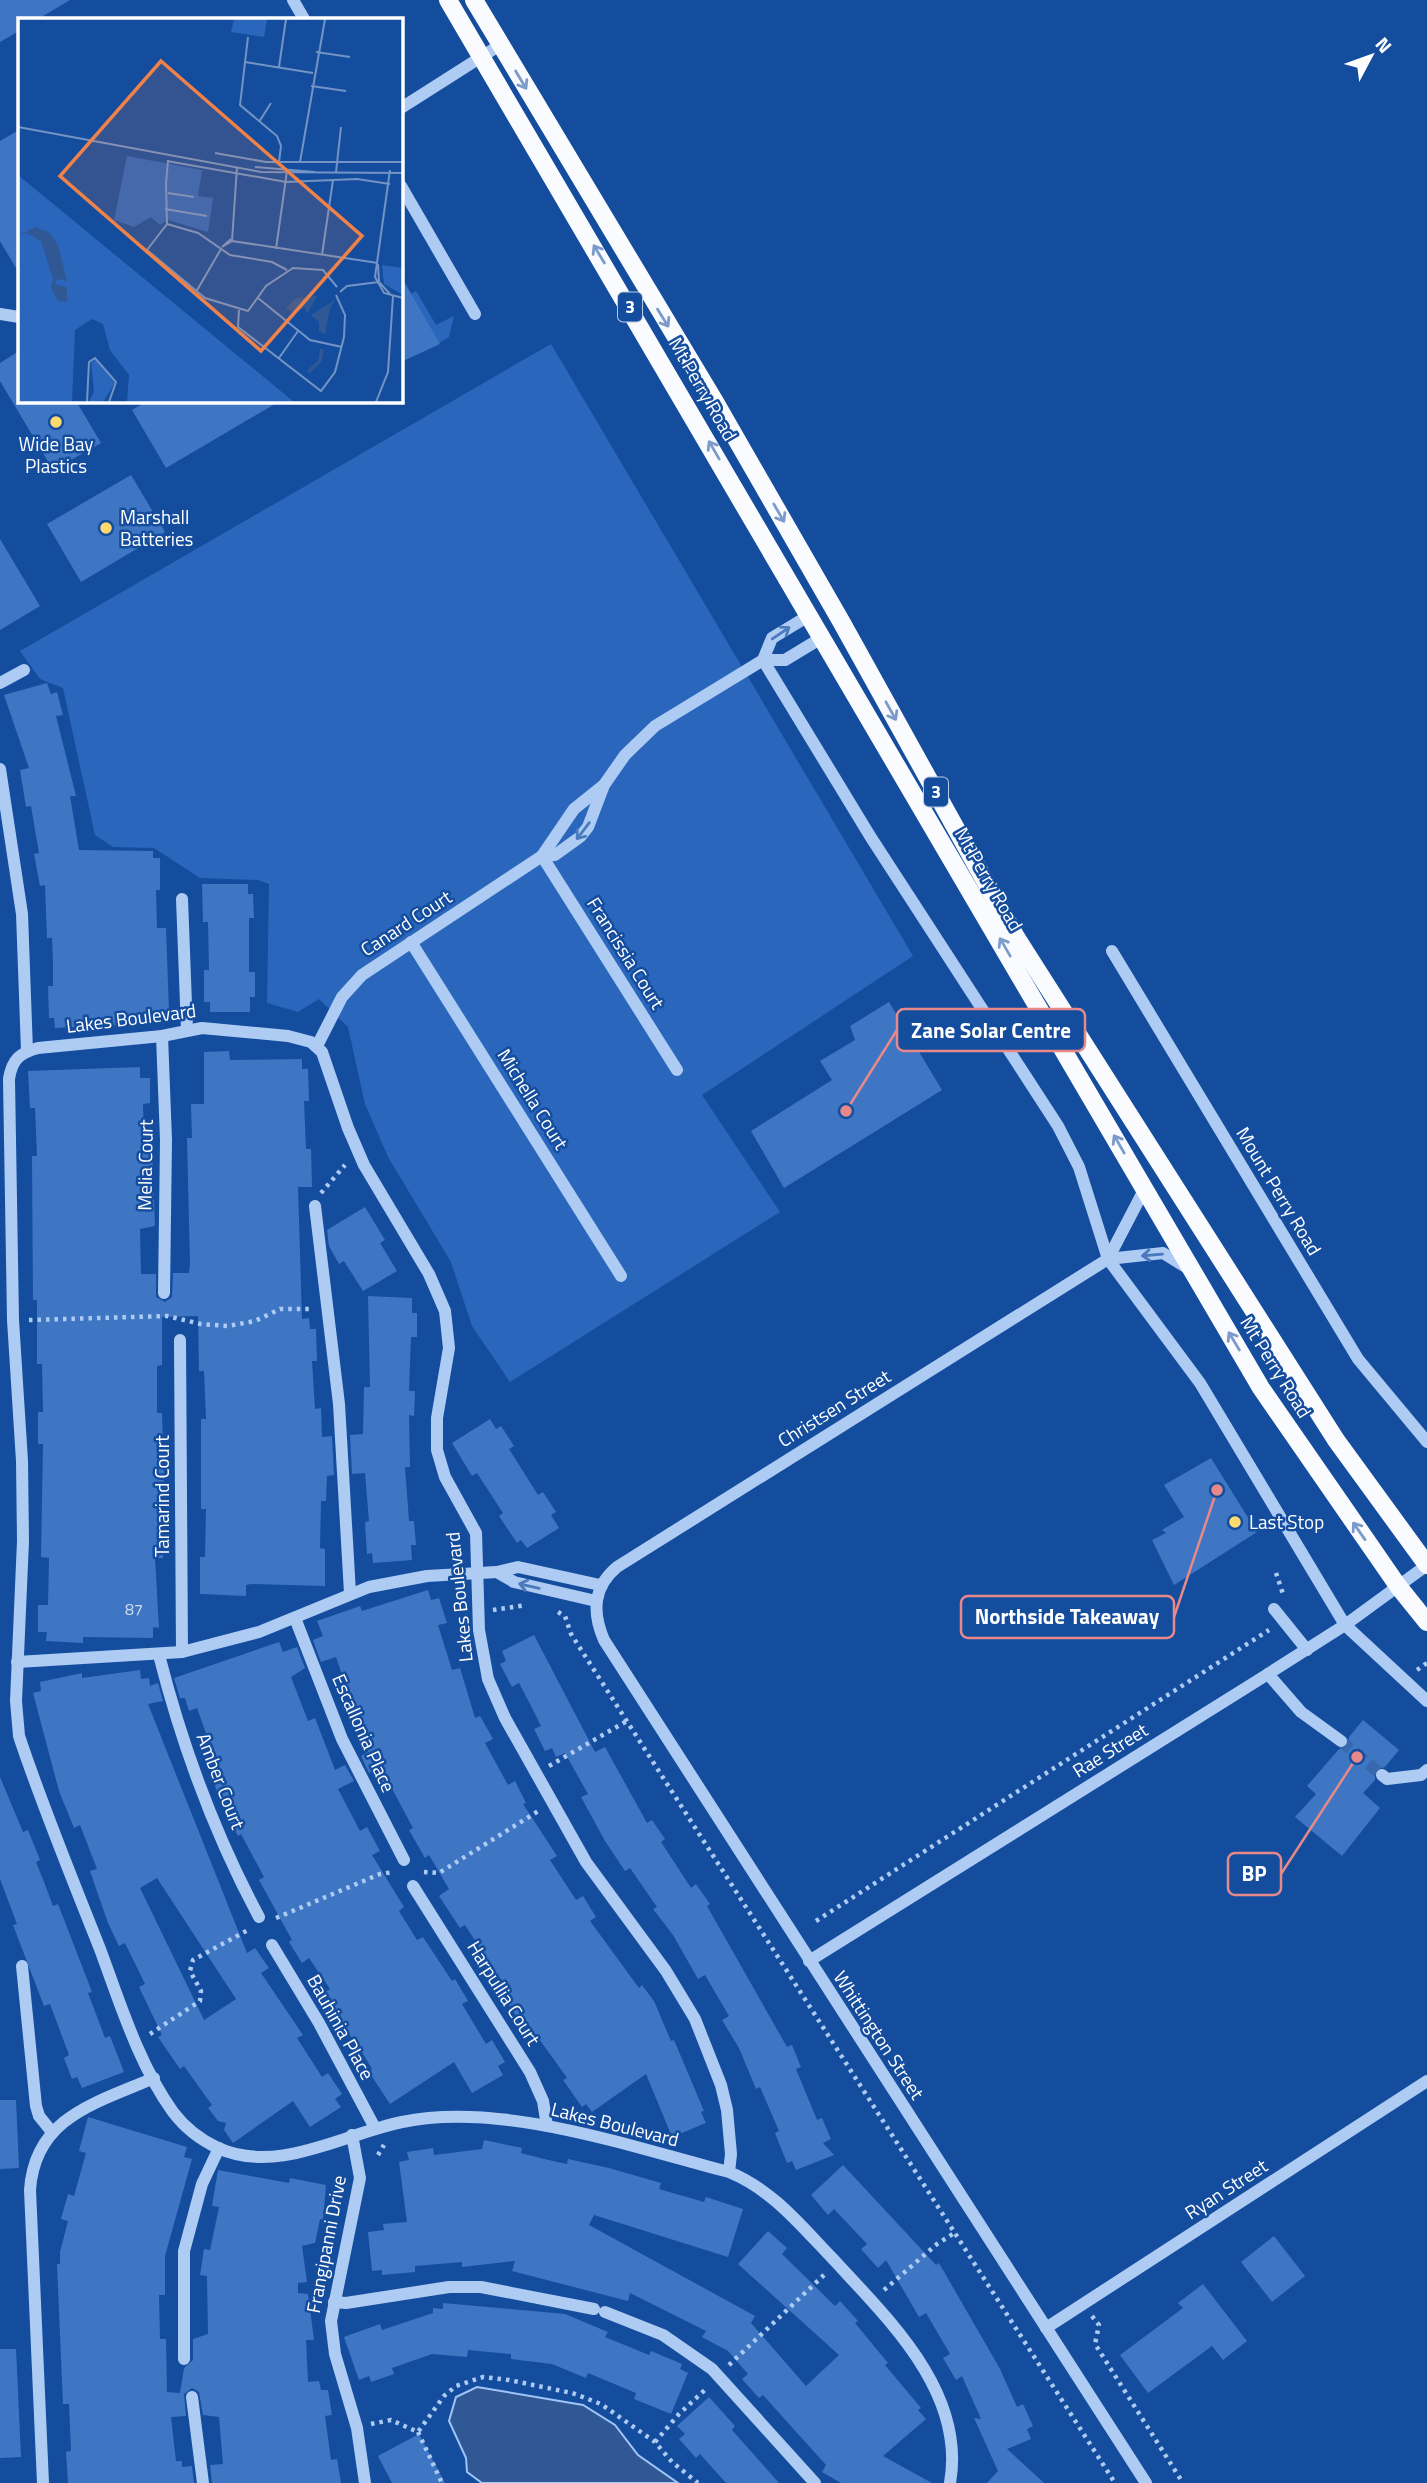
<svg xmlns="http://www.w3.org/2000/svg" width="1427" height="2483" font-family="'Titillium Web',sans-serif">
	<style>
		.green { fill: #2966bc }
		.water { fill: #305894; stroke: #a0c5f6; stroke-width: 2 }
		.building { fill: #3e76c4; fill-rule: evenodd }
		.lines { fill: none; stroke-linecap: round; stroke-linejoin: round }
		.minor-tunnel { stroke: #3868ad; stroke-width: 12; stroke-dasharray: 12 6; stroke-linecap: butt }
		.path { stroke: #adcbf3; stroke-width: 4.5; stroke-dasharray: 3.5 5; stroke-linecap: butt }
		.minor { stroke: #adcbf3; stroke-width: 12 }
		.major { stroke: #f9fbff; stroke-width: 18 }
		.oneway { stroke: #7c9bca }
		.oneway2 { stroke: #4a79bc }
		.poi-dot { fill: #ffda6f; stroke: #154d9e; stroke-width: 2.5 }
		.labels { text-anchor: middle; stroke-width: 5; stroke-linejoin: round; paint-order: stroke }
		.number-label { font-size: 16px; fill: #cfddf0 }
		.shield { fill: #154d9e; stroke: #b9cae2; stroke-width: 2 }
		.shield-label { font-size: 18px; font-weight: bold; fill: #fff }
		.street-label { font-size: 19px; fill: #fff; stroke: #154d9e }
		.poi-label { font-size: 19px; fill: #fff; stroke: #154d9e; text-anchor: start }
		.inset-river { fill: none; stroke: #305894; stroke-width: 3.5 }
		.inset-road { fill: none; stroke: #7394c5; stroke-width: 2 }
		.view { fill: #ee8249; fill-opacity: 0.15; stroke: #ee8249; stroke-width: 3.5 }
		.inset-edge { fill: none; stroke: #fff; stroke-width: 3.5 }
		.leader { fill: none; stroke: #e88989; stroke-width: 2.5 }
		.callout-dot { fill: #e88989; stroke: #154d9e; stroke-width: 2.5 }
		.callout { fill: #154d9e; stroke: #e88989; stroke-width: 2.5 }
		.callout-label { font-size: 21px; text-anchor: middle; font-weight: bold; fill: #fff }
	</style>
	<rect width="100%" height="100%" fill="#154d9e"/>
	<g class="green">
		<path d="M416,291L436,325L454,316L449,337L439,343L411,294Z"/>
		<path d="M551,344L913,956L702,1095L780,1212L510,1382L472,1326L451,1262L388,1157L365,1104L348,1027L319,999L298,1012L267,1003L269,884L258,880L200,878L154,848L113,847L95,835L63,688L40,679L20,651Z"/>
	</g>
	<path class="water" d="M477,2387L583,2405L615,2425L638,2455L678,2483H482L467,2472L466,2458L449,2421L456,2397Z"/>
	<g class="building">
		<path d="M0,0H70L38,19H19V31L0,42Z"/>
		<path d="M19,130V273L0,241V141Z"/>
		<path d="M401,276L440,344L401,362Z"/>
		<path d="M19,351V401H76L101,443L53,470L0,381V363Z"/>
		<path d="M147,401H280L166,468L132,410Z"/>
		<path d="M131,475L165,532L81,582L47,524Z"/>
		<path d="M0,539L40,606L0,630Z"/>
		<path d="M47,683L51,694L57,692L63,715L56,716L76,796H70L79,850L153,851V858H160V890H156L157,928H166L169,1012L160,1013V1023L55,1028L54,1018H49L48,986H53V962L52,938H47L45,885L40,886L34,854L39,853L35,830L31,806L26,807L20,770L29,768L4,695Z"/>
		<path d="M202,884H248V894H253L254,918H249V972H255V997H250V1012H210V1002H204V970H209L208,922H203Z"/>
		<path d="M889,1002L942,1090L784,1188L751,1131L832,1080L820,1061L855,1040L850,1026Z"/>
		<path d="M229,1051L230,1060L302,1059V1069H308L309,1101H304L306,1149H311L312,1187H298L302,1319L309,1318L310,1329H316L317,1361H312L315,1409L321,1408L322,1437L332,1436L334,1475L327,1476L326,1501H321L320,1548L325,1549V1586L251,1584L246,1585V1596L200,1594V1557H205L206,1509H201V1419H206L204,1371H199L198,1316L162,1317V1365L157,1366V1413H162L164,1473L163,1558H155L159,1628L153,1627V1638L83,1637V1643L46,1641L47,1632H38V1605H48L49,1558L41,1557L43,1444H38V1412H43L42,1364H37V1300H33L32,1156H37L35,1108H30L28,1071L140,1067V1078H150V1103L143,1104L144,1149H152L155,1226L140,1229L141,1274H156V1297L165,1302L172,1297L173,1273H189L190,1264L187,1138H192L191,1104H204V1052Z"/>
		<path d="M365,1207L385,1240L380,1243L397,1271L363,1291L344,1261L339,1264L329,1246L327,1230Z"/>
		<path d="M368,1296L412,1298V1313H417V1337H411L409,1391H415L414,1416L409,1415L410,1467H405L409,1521H414L416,1545H411L412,1560L373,1563L372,1553L367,1554L365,1522L369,1521L365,1473L352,1474L350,1435L363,1434L364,1387H370Z"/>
		<path d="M490,1419L496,1429L501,1426L514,1446L509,1449L538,1495L543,1492L556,1512L551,1515L559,1528L527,1548L521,1540L517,1543L499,1516L503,1513L477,1473L472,1476L452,1443Z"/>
		<path d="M1211,1458L1257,1532L1174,1585L1152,1540L1166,1533L1162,1530L1184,1517L1164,1485Z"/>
		<path d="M428,1590L431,1600L439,1598L447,1623L438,1625L452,1670L460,1668L475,1718L480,1716L493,1739L485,1743L508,1785L515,1781L526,1803L523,1804L557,1856L550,1860L576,1900L583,1896L596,1917L590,1921L639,1988L642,1985L654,2001L671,2041L674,2040L704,2111L701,2112L706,2123L672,2137L646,2074L592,2112L586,2104L582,2107L563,2080L567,2078L555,2061L539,2039L534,2042L484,1969L491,1965L465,1925L460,1928L439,1896L449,1889L429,1855L425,1858L409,1830L413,1828L390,1785L386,1788L376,1769L369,1773L361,1756L368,1752L336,1657L321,1662L313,1640L323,1636L317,1621L360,1606L362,1611Z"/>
		<path d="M534,1635L595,1752L605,1747L647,1823L652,1820L665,1839L661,1842L678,1868L691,1888L696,1884L710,1904L707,1906L787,2047L792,2045L801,2067L796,2069L817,2120L822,2118L831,2139L823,2143L834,2155L796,2170L792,2161L787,2163L775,2133L779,2131L760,2087L756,2089L739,2048L722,2020L729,2016L705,1975L698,1979L673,1935L653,1909L657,1907L630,1868L625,1871L605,1841L581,1797L588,1794L565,1753L556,1757L552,1748L545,1751L534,1729L541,1726L530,1704L519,1683L512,1687L500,1664L506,1661L502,1651Z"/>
		<path d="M279,1642L283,1652L297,1647L305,1668L291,1677L308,1721L315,1718L335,1770L345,1765L354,1781L338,1789L360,1831L367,1827L380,1851L372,1855L404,1907L399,1911L417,1940L423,1937L452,1981L455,1979L468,2001L462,2004L486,2044L492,2040L505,2062L498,2066L503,2075L472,2093L454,2062L390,2104L369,2072L372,2069L359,2047L326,2004L330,2001L324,1993L330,1989L309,1958L302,1963L289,1942L292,1940L259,1880L264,1877L241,1834L238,1836L222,1806L205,1756L213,1753L197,1708L189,1711L185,1698H180L174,1678Z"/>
		<path d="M140,1670L141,1679L149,1678L150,1686L158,1683L163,1701L148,1704L247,1953L255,1948L269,1968L261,1973L303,2035L297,2038L322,2077L328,2073L342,2094L335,2099L341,2107L310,2127L293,2101L233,2143L224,2130L226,2123L218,2121L208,2108L212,2105L199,2087L184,2066L180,2069L158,2037L162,2035L139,1987L145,1984L125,1943L119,1946L108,1923L90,1871L97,1869L80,1825L74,1828L59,1791L33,1693L41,1691L40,1682L82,1673V1678ZM157,1878L236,1999L204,2020L140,1888Z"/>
		<path d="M1363,1720L1399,1750L1385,1767L1375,1770V1780L1363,1793L1380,1808L1342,1856L1295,1817L1316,1794L1307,1786L1339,1749L1348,1747L1349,1737Z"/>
		<path d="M0,1777L23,1832L28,1830L40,1860L36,1862L44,1882L53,1906L58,1904L92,1992L88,1993L96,2014L105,2038L110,2036L124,2072L82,2088L77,2077L72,2079L64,2058L69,2055L50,2004L44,2006L13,1925L17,1924L0,1879Z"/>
		<path d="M0,2100H16L19,2168L0,2169Z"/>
		<path d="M88,2117L187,2147L184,2157L192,2159L165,2256V2295H159L160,2339H166L167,2392L180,2393L184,2368L193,2360V2339L208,2334L207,2276L200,2275L204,2249L210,2250L219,2207L212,2206L218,2170L289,2183L290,2178L326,2185L323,2220L320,2219L315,2243L302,2246L307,2282L298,2283V2293L308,2294L314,2340H306L308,2382L319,2381L321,2390H328L332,2415L325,2416L331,2460L337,2459L341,2483H212L210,2465L223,2464L219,2417L203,2415L199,2392L192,2388L184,2394L186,2416L171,2417L176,2461H182V2467L192,2466L194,2483H68L66,2452L71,2451L70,2427L69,2404H63L57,2264H60V2252L68,2221L61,2219L68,2194L74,2196L86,2153L79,2151Z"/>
		<path d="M484,2140L522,2148L521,2153L544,2159L567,2164L568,2159L609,2168L661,2183L659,2189L704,2202L706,2197L743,2209L728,2257L594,2215L589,2225L755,2316L751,2323L806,2386L839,2355L738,2264L768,2231L787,2248L782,2254L835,2306L840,2301L858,2321L855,2323L888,2363L885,2365L921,2408L918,2410L926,2419L883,2456L932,2483H841L822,2472L826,2465L763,2395L759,2398L742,2379L748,2374L728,2351L702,2337L706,2331L630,2293L628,2301L512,2271L515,2261L462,2267V2262L415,2266V2272L382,2275V2270L372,2271L368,2232L384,2230L383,2224L407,2222L399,2162L409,2160L407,2152L433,2148L434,2155L482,2149Z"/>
		<path d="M843,2165L936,2265L939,2263L1000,2369L1017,2407L1023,2404L1033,2426L1027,2429L1031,2439L1007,2449L1044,2483H987L998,2471L974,2418L981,2419L962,2376L956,2380L943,2358L950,2354L926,2313L919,2317L886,2260L878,2268L861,2249L867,2244L834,2209L828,2215L811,2195Z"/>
		<path d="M1274,2236L1305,2276L1272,2302L1241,2262Z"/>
		<path d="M1203,2284L1247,2341L1223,2360L1212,2346L1148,2393L1120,2355L1183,2308L1178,2303Z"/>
		<path d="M443,2303L565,2314L608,2332L605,2337L649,2355L651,2351L682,2364L680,2369L688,2373L671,2414L634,2399L636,2393L588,2373L586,2378L552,2364L511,2359V2354L468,2350L467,2357L432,2354L392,2368L394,2374L371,2382L369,2376L359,2380L344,2337L380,2324L382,2330L433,2313V2308L443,2309Z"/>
		<path d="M0,2349H16L21,2457L0,2458Z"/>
		<path d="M709,2397L735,2426L732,2430L779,2483H726L700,2454L696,2458L679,2439L685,2434L677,2426Z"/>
		<path d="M419,2434L445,2483H392L378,2456Z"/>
	</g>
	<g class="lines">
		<path class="minor-tunnel" d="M1341,1741L1382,1775"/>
		<g class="path">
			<path d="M321,1193L345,1165"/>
			<path d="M29,1320L167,1316L201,1324L228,1326L255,1321L280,1309H313"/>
			<path d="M1276,1573L1283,1594"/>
			<path d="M493,1610L526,1605"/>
			<path d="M558,1612L565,1616L571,1634L1115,2483"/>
			<path d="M1417,1670L1427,1663"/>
			<path d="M549,1766L627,1721"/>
			<path d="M424,1872L439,1873L540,1810"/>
			<path d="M276,1918L380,1874L394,1872"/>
			<path d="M816,1921L1269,1630"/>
			<path d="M150,2034L200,2001L201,1991L190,1971L193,1960L248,1930"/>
			<path d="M378,2155L384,2145"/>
			<path d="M884,2290L937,2244L956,2232"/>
			<path d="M1092,2316L1099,2325L1095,2344L1183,2483"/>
			<path d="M729,2365L824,2275"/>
			<path d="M371,2424L391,2420L418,2432L444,2396L456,2386L483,2377L509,2380L572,2393L601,2404L655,2442L672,2462L698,2483"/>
			<path d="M418,2432L442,2483"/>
			<path d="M655,2442L679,2414L708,2387"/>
		</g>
		<g class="minor">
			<path d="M293,0L304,19"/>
			<path d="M401,108L500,45"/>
			<path d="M401,186L475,314"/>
			<path d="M0,314L19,317"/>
			<path d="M763,660L870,836L1058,1126L1079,1167L1108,1259L1200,1383L1345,1625L1427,1701"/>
			<path d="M763,660L772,638L810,615"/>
			<path d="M0,683L24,670"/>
			<path d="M0,769L22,914L27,1051"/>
			<path d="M542,856L677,1070"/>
			<path d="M542,856L574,809L604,785"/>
			<path d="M182,899L187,1030"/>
			<path d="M411,942L621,1276"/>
			<path d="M1112,951L1358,1359L1427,1442"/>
			<path d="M162,1036L166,1140L164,1293"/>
			<path d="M317,1046L342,997L362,975L542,856L555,855L580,837L588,827L604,785L625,755L655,726L763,660H785L823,637"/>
			<path d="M315,1206L339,1404L350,1593"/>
			<path d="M1108,1259L1144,1190"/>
			<path d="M180,1340L182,1652"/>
			<path d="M596,1601L514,1582L497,1572L518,1567L600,1585"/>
			<path d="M1274,1609L1307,1650"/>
			<path d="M295,1618L342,1739L404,1860"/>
			<path d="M159,1655C182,1745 215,1835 259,1917"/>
			<path d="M17,1662L182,1652L259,1632L369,1587L427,1576L497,1572"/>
			<path d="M1268,1674L1301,1712L1341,1741"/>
			<path d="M1382,1775L1387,1779L1421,1775L1427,1770"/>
			<path d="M413,1886L530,2072L543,2101L547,2126"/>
			<path d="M272,1945L319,2023L375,2128"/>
			<path d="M809,1961L1268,1674L1345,1625L1427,1565"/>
			<path d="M22,1966L36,2106L39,2116L52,2132"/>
			<path d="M352,2135L360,2178L331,2321L335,2354L357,2428L365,2483"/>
			<path d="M729,2172L731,2154L727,2110L721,2085L695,2019L666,1971L586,1862L505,1718L488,1679L479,1630L476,1533L445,1477L437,1450V1418L449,1348L445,1311L429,1274L364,1165L348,1128L322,1052L311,1042L288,1036L202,1028L162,1036L38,1048C20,1053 12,1059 9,1079L13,1320L22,1461L23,1541L16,1701L19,1736C43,1808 72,1878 100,1949C120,2003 139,2065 173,2112C185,2128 201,2140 218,2148C278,2175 343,2134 402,2122C502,2101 631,2147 729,2172C773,2190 801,2226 834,2260C890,2321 966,2393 950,2483"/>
			<path d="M334,2302L346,2303L449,2287H481L594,2309"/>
			<path d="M605,2312L663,2335L712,2369L815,2483"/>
			<path d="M1046,2328L1427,2081"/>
			<path d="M184,2359V2251L202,2184L219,2148"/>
			<path d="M192,2397L203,2483"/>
			<path d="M43,2483L30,2190C35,2117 96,2103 154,2078"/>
			<path d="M1146,2483L604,1640C592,1612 593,1587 617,1567L1108,1259L1163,1253L1189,1269"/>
		</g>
		<g class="major">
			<path d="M448,0L1261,1388L1398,1586L1427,1622"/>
			<path d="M474,0L715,402L842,623L1016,937L1336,1440L1427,1565"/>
		</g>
	</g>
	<defs><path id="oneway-shaft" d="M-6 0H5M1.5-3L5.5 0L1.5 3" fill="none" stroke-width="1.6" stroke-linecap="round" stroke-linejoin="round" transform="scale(1.75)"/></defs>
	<g class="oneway">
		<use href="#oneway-shaft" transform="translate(521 80) rotate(59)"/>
		<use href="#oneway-shaft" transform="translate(599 254) rotate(-121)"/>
		<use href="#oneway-shaft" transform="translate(663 318) rotate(58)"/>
		<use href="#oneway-shaft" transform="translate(714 450) rotate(-120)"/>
		<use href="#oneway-shaft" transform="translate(779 513) rotate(60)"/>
		<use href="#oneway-shaft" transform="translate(891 711) rotate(61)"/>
		<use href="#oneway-shaft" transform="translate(1005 947) rotate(-120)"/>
		<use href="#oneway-shaft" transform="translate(1119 1144) rotate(-120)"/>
		<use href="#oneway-shaft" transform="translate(1234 1341) rotate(-121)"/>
		<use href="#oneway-shaft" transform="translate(1359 1531) rotate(-125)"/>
	</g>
	<g class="oneway2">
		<use href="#oneway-shaft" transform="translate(781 633) rotate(-34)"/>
		<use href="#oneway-shaft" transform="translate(583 831) rotate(127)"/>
		<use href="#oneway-shaft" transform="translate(1152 1255) rotate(175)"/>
		<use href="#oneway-shaft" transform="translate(529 1586) rotate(-167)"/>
	</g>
	<g class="poi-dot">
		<circle cx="56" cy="422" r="7"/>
		<circle cx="106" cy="528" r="7"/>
		<circle cx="1235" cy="1522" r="7"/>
	</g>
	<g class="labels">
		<g class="number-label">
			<text x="134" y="1615">87</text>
		</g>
		<g class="shield">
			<rect x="618" y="292.5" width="24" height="29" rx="5"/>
			<rect x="924" y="777.5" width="24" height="29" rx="5"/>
		</g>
		<g class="shield-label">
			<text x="630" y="313">3</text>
			<text x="936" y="798">3</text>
		</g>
		<g class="street-label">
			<text transform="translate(703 389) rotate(60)" y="7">Mt Perry Road</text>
			<text transform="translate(989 879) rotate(60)" y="7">Mt Perry Road</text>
			<text transform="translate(406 923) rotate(-33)" y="7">Canard Court</text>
			<text transform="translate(626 953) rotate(58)" y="7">Francissia Court</text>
			<text transform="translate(131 1018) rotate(-7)" y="7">Lakes Boulevard</text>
			<text transform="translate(533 1099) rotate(58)" y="7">Michella Court</text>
			<text transform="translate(145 1165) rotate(-89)" y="7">Melia Court</text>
			<text transform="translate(1279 1191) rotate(59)" y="7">Mount Perry Road</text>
			<text transform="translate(1276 1367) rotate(58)" y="7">Mt Perry Road</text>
			<text transform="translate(834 1408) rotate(-32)" y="7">Christsen Street</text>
			<text transform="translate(162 1496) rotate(-90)" y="7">Tamarind Court</text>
			<text transform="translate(459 1597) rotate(-96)" y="7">Lakes Boulevard</text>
			<text transform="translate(364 1733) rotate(66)" y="7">Escallonia Place</text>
			<text transform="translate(1110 1750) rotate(-32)" y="7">Rae Street</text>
			<text transform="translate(221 1781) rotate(69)" y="7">Amber Court</text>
			<text transform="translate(504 1993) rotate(58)" y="7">Harpullia Court</text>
			<text transform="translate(341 2027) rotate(61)" y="7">Bauhinia Place</text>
			<text transform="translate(879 2035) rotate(57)" y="7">Whittington Street</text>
			<text transform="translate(615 2124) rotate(14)" y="7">Lakes Boulevard</text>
			<text transform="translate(1226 2189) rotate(-33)" y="7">Ryan Street</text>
			<text transform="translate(326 2244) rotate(-79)" y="7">Frangipanni Drive</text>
		</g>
		<g class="poi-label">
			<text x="56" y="451" text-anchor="middle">Wide Bay<tspan x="56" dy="22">Plastics</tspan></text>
			<text x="120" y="524">Marshall<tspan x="120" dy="22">Batteries</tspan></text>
			<text x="1249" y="1529">Last Stop</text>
		</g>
	</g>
	<g transform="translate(18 18)">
		<rect width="385" height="385" fill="#154d9e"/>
		<path d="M216,1H249L246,19L213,14ZM109,138L184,152L180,178L195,180L190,214L150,202L142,207L133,199L116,209L96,202ZM0,157L276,384H109L111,357L92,332L85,306L74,301L57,312L54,384H0ZM364,247L385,250V277L366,266ZM77,341L97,365L85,384H71L76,373L73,345Z" fill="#2966bc"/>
		<path d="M17,209L31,214L40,227L49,263L39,261L37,266L49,269V284L40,283L33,270L35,261L23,223L9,215L0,218ZM299,278L290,295L286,290L275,294L268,290L278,280ZM317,282L312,290L307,316L301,313V304L293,297Z" fill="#305894"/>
		<path class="inset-river" d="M290,354L302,343L304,331"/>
		<path class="inset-road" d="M230,19L222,87L259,118L263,128L261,144M298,34L332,39M227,44L295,55M261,49L268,1M293,68L328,73M241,104L253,85M0,109L243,154L385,155M197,135L248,144H385M149,143L268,164L339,161L372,166M282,144L307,1M237,149L297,154M372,152L357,259L366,275L385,280M318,154L323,109M148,165L149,206M148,166L150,142M150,175L176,179M147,191L189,198M149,206L129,232L187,280L230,293L248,268L275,250L305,252L319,269M149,206L180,215L212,237L254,244L269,252M213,221L204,229L214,223M214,223L360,245M214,223L219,149M258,231L269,153M304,237L315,162M360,246L361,264L372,276M178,274L203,231M322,274L329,268L361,264M240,280L292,322L324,329M221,292L220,309L303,373L317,354L326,319L327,297L318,277M261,340L280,313M69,384L71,344L77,340L98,364L91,384M358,384L370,354L375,278"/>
		<path class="view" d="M143,43L344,218L243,333L42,158Z"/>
		<rect width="385" height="385" class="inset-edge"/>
	</g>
	<path class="leader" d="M846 1111L897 1030M1217 1490L1174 1617M1357 1757L1281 1874"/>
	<g class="callout-dot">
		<circle cx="846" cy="1111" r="7"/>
		<circle cx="1217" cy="1490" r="7"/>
		<circle cx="1357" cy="1757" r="7"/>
	</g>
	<g class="callout">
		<rect x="897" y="1009" width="188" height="42" rx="7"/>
		<rect x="961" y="1596" width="213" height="42" rx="7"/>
		<rect x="1228" y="1853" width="53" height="42" rx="7"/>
	</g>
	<g class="callout-label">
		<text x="991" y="1038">Zane Solar Centre</text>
		<text x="1067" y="1624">Northside Takeaway</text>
		<text x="1254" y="1881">BP</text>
	</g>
	<g transform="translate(1371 56) rotate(49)" stroke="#154d9e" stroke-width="5" paint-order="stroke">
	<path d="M0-5L12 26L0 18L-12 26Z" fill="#ffffff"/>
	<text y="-10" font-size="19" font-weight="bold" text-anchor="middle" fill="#ffffff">N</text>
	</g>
</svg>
